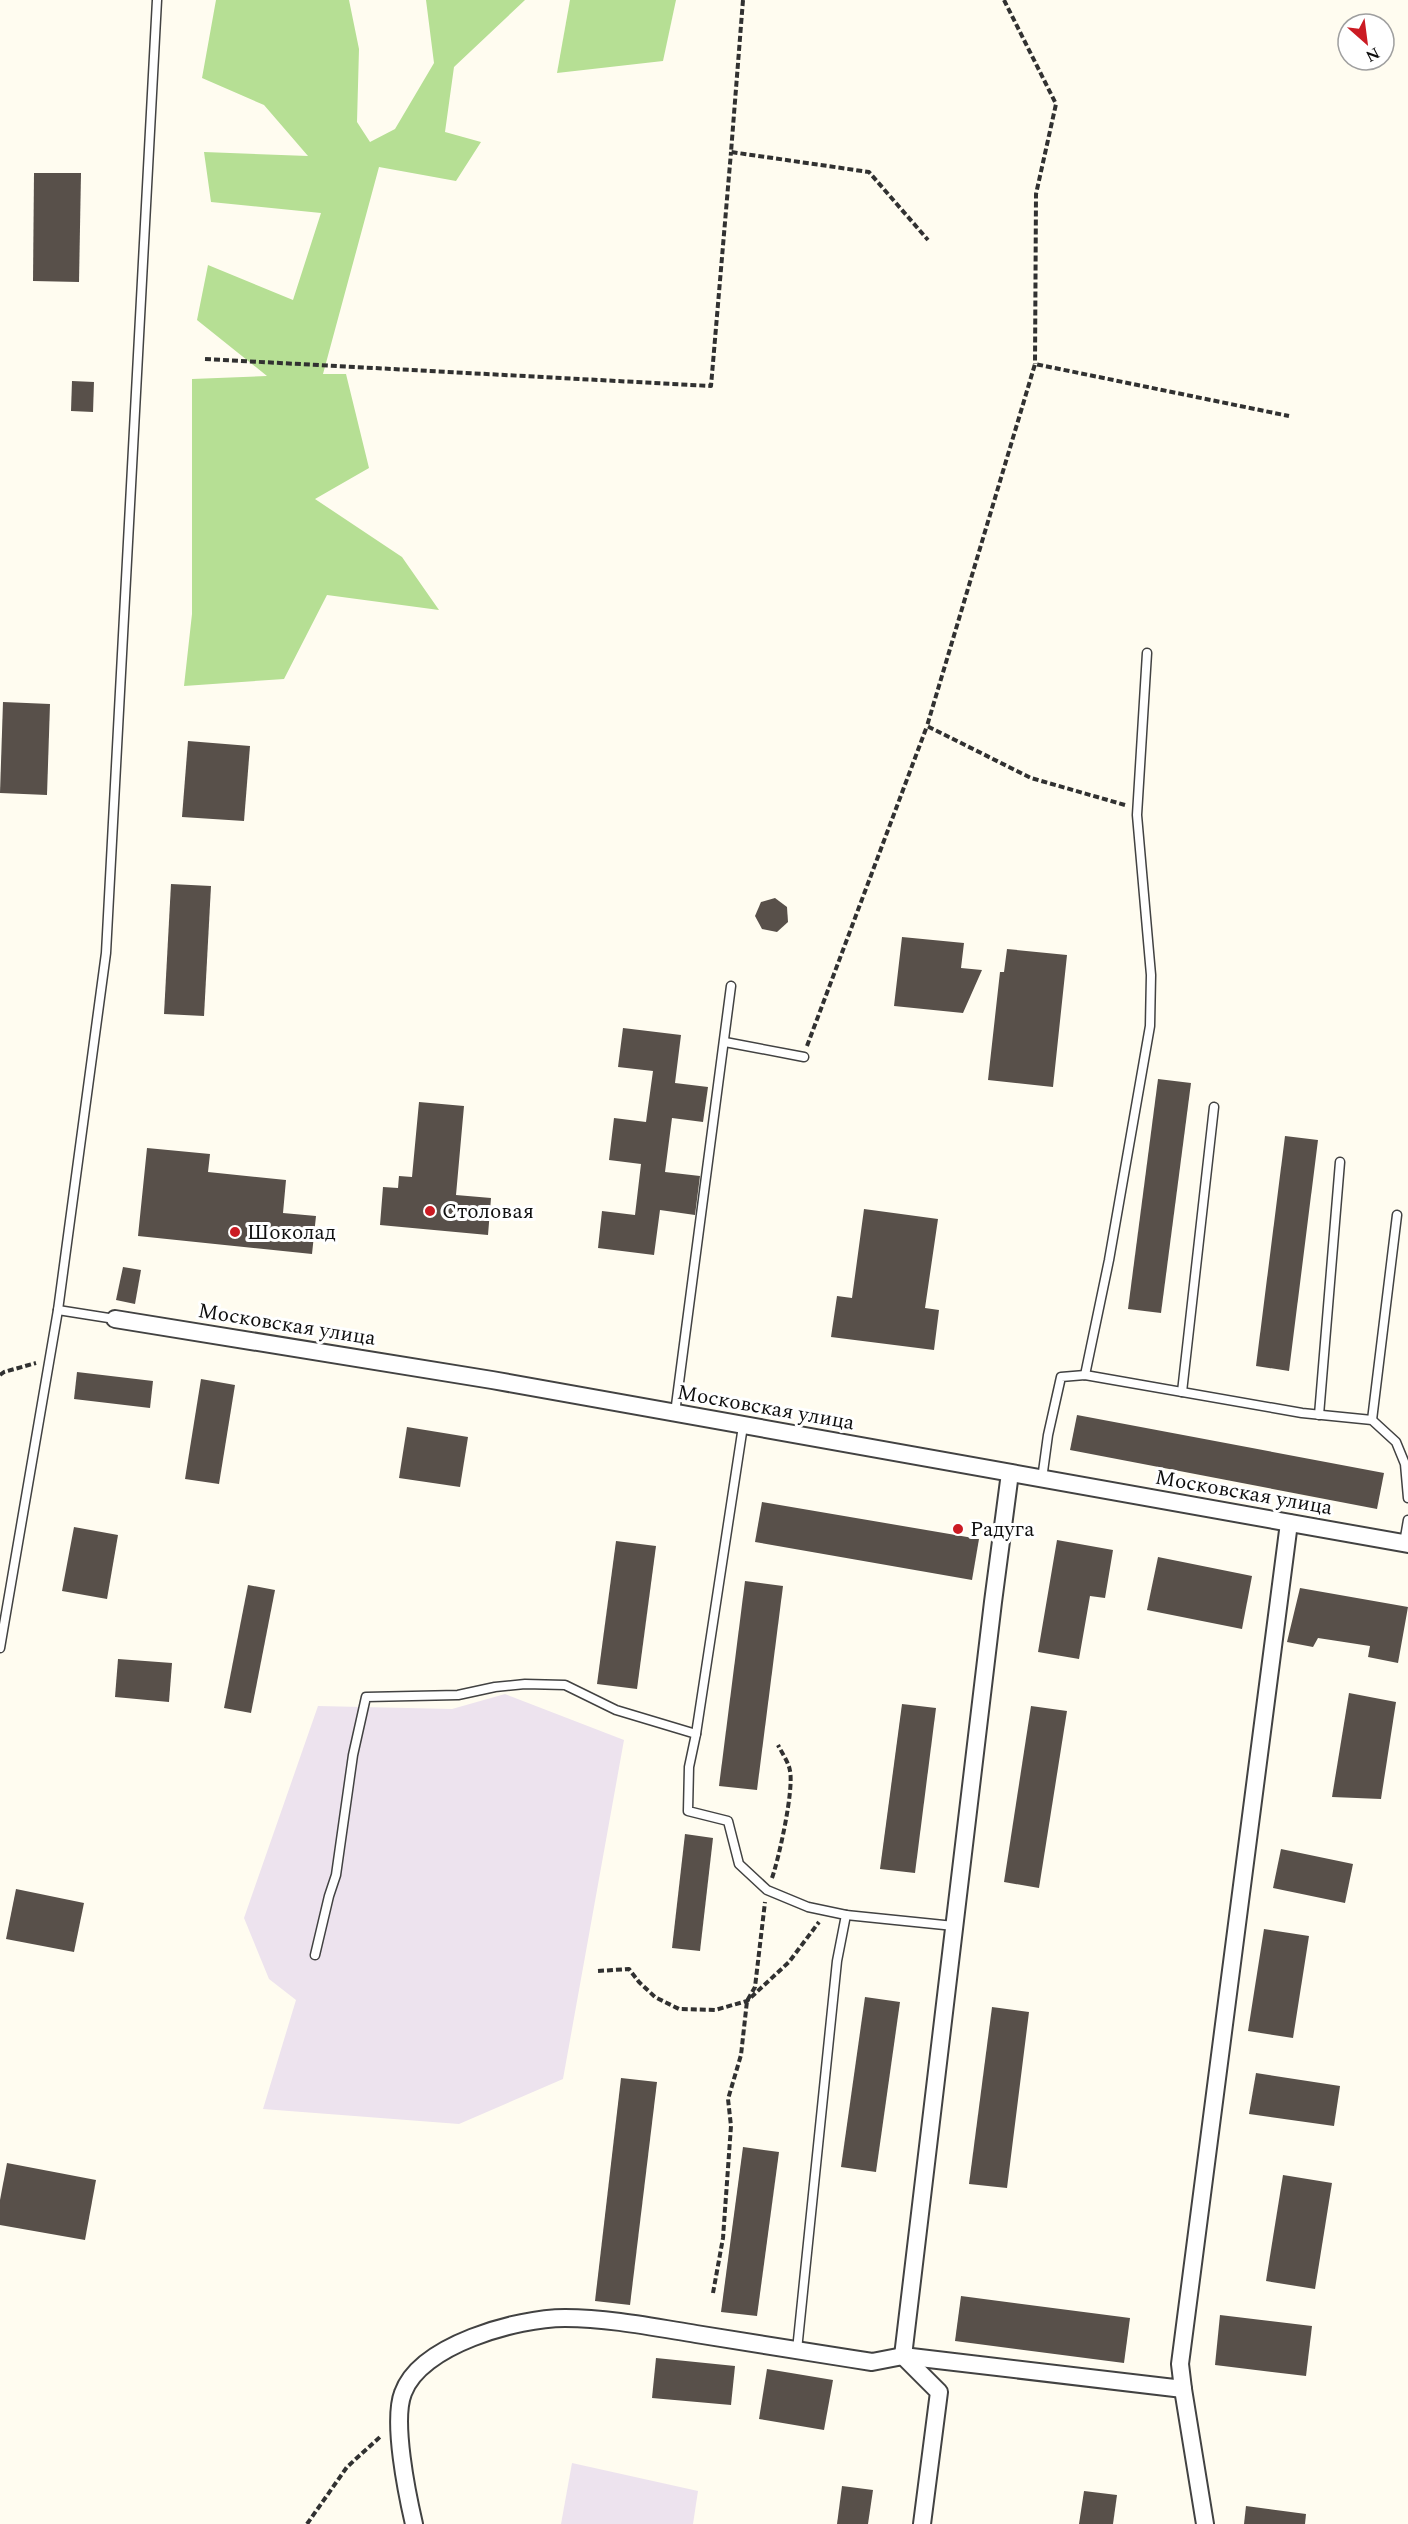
<svg xmlns="http://www.w3.org/2000/svg" width="1408" height="2524" font-family="Spectral,serif">
	<style>
		.industrial { fill: #ede3ee }
		.forest { fill: #b6df94 }
		.building { fill: #58504a }
		.lines { fill: none; stroke-linecap: round; stroke-linejoin: round }
		.lane-casing { stroke: #424242; stroke-width: 11 }
		.street-casing { stroke: #424242; stroke-width: 20 }
		.path { stroke: #313131; stroke-width: 4; stroke-dasharray: 6 3; stroke-linecap: butt }
		.lane { stroke: #fff; stroke-width: 8 }
		.street { stroke: #fff; stroke-width: 16 }
		.poi-dot { fill: #cb1b23; stroke: #fff; stroke-width: 2 }
		.labels { text-anchor: middle; stroke-width: 6; stroke-linejoin: round; paint-order: stroke }
		.poi-label { font-size: 21px; fill: #0f0f0f; stroke: #fff; text-anchor: start }
		.street-label { font-size: 21px; fill: #0f0f0f; stroke: #fff }
	</style>
	<rect width="100%" height="100%" fill="#fffcf0"/>
	<g class="industrial">
		<path d="M505,1694L624,1740L563,2079L459,2124L263,2109L296,2000L269,1979L244,1918L318,1706L452,1709Z"/>
		<path d="M572,2463L698,2491L693,2524H561Z"/>
	</g>
	<g class="forest">
		<path d="M216,0H349L359,49L357,122L370,142L395,129L434,63L426,0H525L454,67L445,132L481,142L456,181L379,167L323,374H346L369,468L315,499L402,557L439,610L327,595L284,679L184,686L192,614V379L267,376L197,320L208,265L293,300L321,213L211,202L204,152L308,156L264,105L202,78Z"/>
		<path d="M570,0H676L663,61L557,73Z"/>
	</g>
	<g class="building">
		<path d="M34,173H81L79,282L33,281Z"/>
		<path d="M72,381L94,382L93,412L71,411Z"/>
		<path d="M3,702L50,704L47,795L0,793Z"/>
		<path d="M188,741L250,746L244,821L182,817Z"/>
		<path d="M171,884L211,886L204,1016L164,1014Z"/>
		<path d="M775,898L787,907L788,922L777,932L762,929L755,916L761,902Z"/>
		<path d="M902,937L964,943L961,968L982,970L963,1013L894,1006Z"/>
		<path d="M1007,949L1067,955L1053,1087L988,1080L1000,972H1004Z"/>
		<path d="M623,1028L681,1035L675,1083L708,1087L703,1122L672,1118L665,1172L700,1176L695,1215L660,1210L654,1255L598,1248L602,1211L635,1215L641,1164L609,1160L614,1118L646,1122L653,1071L618,1067Z"/>
		<path d="M1158,1079L1191,1083L1161,1313L1128,1309Z"/>
		<path d="M419,1102L464,1106L456,1195L491,1198L488,1235L380,1225L383,1187L398,1188L399,1176L412,1177Z"/>
		<path d="M1285,1136L1318,1140L1289,1371L1256,1366Z"/>
		<path d="M147,1148L210,1154L208,1172L286,1180L283,1213L316,1216L312,1254L138,1236Z"/>
		<path d="M864,1209L938,1219L925,1308L939,1310L934,1350L831,1337L837,1296L852,1298Z"/>
		<path d="M123,1267L141,1270L135,1304L116,1300Z"/>
		<path d="M77,1372L153,1381L150,1408L74,1399Z"/>
		<path d="M201,1379L235,1385L219,1484L185,1479Z"/>
		<path d="M1077,1415L1384,1473L1377,1509L1070,1450Z"/>
		<path d="M407,1427L468,1437L460,1487L399,1478Z"/>
		<path d="M762,1502L979,1539L972,1580L755,1542Z"/>
		<path d="M74,1527L118,1535L107,1599L62,1591Z"/>
		<path d="M1057,1540L1113,1550L1105,1598L1090,1596L1079,1659L1038,1652Z"/>
		<path d="M616,1541L656,1546L637,1689L597,1684Z"/>
		<path d="M1158,1557L1252,1576L1242,1629L1147,1610Z"/>
		<path d="M745,1581L783,1586L757,1790L719,1786Z"/>
		<path d="M248,1585L275,1590L251,1713L224,1708Z"/>
		<path d="M1300,1588L1408,1607L1398,1663L1368,1657L1370,1646L1318,1638L1313,1647L1287,1642Z"/>
		<path d="M118,1659L172,1663L169,1702L115,1697Z"/>
		<path d="M1349,1693L1396,1702L1381,1799L1332,1797Z"/>
		<path d="M902,1704L936,1708L915,1873L880,1869Z"/>
		<path d="M1031,1706L1067,1711L1039,1888L1004,1882Z"/>
		<path d="M685,1834L713,1838L700,1951L672,1948Z"/>
		<path d="M1281,1849L1353,1864L1345,1903L1273,1888Z"/>
		<path d="M16,1889L84,1903L74,1952L6,1939Z"/>
		<path d="M1264,1929L1309,1936L1293,2038L1248,2031Z"/>
		<path d="M865,1997L900,2002L876,2172L841,2167Z"/>
		<path d="M992,2007L1029,2012L1007,2188L969,2184Z"/>
		<path d="M1256,2073L1340,2086L1334,2126L1249,2114Z"/>
		<path d="M621,2078L657,2082L630,2305L595,2301Z"/>
		<path d="M743,2147L779,2152L757,2316L721,2312Z"/>
		<path d="M7,2163L96,2180L85,2240L0,2225V2200Z"/>
		<path d="M1283,2175L1332,2183L1315,2289L1266,2281Z"/>
		<path d="M961,2296L1130,2318L1124,2363L955,2341Z"/>
		<path d="M1220,2315L1312,2326L1306,2376L1215,2365Z"/>
		<path d="M656,2358L735,2366L731,2405L652,2398Z"/>
		<path d="M767,2369L833,2380L824,2430L759,2419Z"/>
		<path d="M842,2486L873,2490L868,2524H837Z"/>
		<path d="M1084,2491L1117,2495L1113,2524H1079Z"/>
		<path d="M1246,2506L1306,2514L1305,2524H1244Z"/>
	</g>
	<g class="lines">
		<g class="lane-casing">
			<g id="lane">
				<path d="M725,1042L804,1057"/>
				<path d="M58,1310L115,1319"/>
				<path d="M1085,1375L1109,1260L1150,1026L1151,975L1137,815L1147,653"/>
				<path d="M1182,1392L1214,1107"/>
				<path d="M675,1413L731,986"/>
				<path d="M1319,1415L1340,1162"/>
				<path d="M1372,1420L1397,1215"/>
				<path d="M1042,1479L1048,1435L1061,1377L1085,1375L1302,1413L1372,1420L1396,1442L1405,1464L1408,1498"/>
				<path d="M1404,1543L1408,1520"/>
				<path d="M0,1648L58,1310L106,953L157,0"/>
				<path d="M696,1734L743,1426"/>
				<path d="M846,1915L954,1926"/>
				<path d="M315,1955L329,1896L336,1875L353,1755L366,1697L458,1695L495,1687L525,1684L565,1685L616,1710L696,1734L689,1767L688,1811L728,1821L739,1864L767,1890L808,1907L846,1915L837,1961L797,2350"/>
			</g>
		</g>
		<g class="street-casing">
			<g id="street">
				<path d="M115,1319L492,1380L1408,1544"/>
				<path d="M1183,2389L1205,2524"/>
				<path d="M414,2524C407,2494 392,2421 403,2393C420,2345 517,2318 565,2318C608,2318 653,2327 696,2334C754,2343 813,2353 872,2362L903,2356L1183,2389L1180,2364L1289,1523"/>
				<path d="M922,2524L939,2392L903,2356L993,1602L1010,1473"/>
			</g>
		</g>
		<g class="path">
			<path d="M743,0L731,152L869,172L928,240"/>
			<path d="M1004,0L1056,104L1036,194L1035,364"/>
			<path d="M205,359L711,386L731,152"/>
			<path d="M1125,805L1031,778L927,726L1035,364L1289,416"/>
			<path d="M807,1046L927,726"/>
			<path d="M0,1375L4,1372L36,1363"/>
			<path d="M772,1878C779,1858 794,1790 790,1771C789,1763 782,1753 778,1745"/>
			<path d="M598,1971L629,1969L639,1982L655,1997L679,2009L715,2010L747,2001L789,1962L819,1922"/>
			<path d="M713,2293L723,2238L731,2126L728,2099L741,2055L747,2001L755,1987L765,1902"/>
			<path d="M307,2524L347,2467L381,2436"/>
		</g>
		<use href="#lane" class="lane"/>
		<use href="#street" class="street"/>
	</g>
	<g class="poi-dot">
		<circle cx="430" cy="1211" r="6"/>
		<circle cx="235" cy="1232" r="6"/>
		<circle cx="958" cy="1529" r="6"/>
	</g>
	<g class="labels">
		<g class="poi-label">
			<text x="442" y="1218">Столовая</text>
			<text x="247" y="1239">Шоколад</text>
			<text x="970" y="1536">Радуга</text>
		</g>
		<g class="street-label">
			<text transform="translate(287 1324) rotate(9)" y="7">Московская улица</text>
			<text transform="translate(766 1407) rotate(10)" y="7">Московская улица</text>
			<text transform="translate(1244 1492) rotate(10)" y="7">Московская улица</text>
		</g>
	</g>
	<g transform="translate(1366 42) rotate(152)"><circle r="28" fill="#ffffff" stroke="#9f9f9f" stroke-width="1.5"/>
	<path d="M0-4.5L10 22L0 15L-10 22Z" fill="#cb1b23"/>
	<text y="-9" font-size="16" font-weight="bold" text-anchor="middle" fill="#0f0f0f">N</text>
	</g>
</svg>
